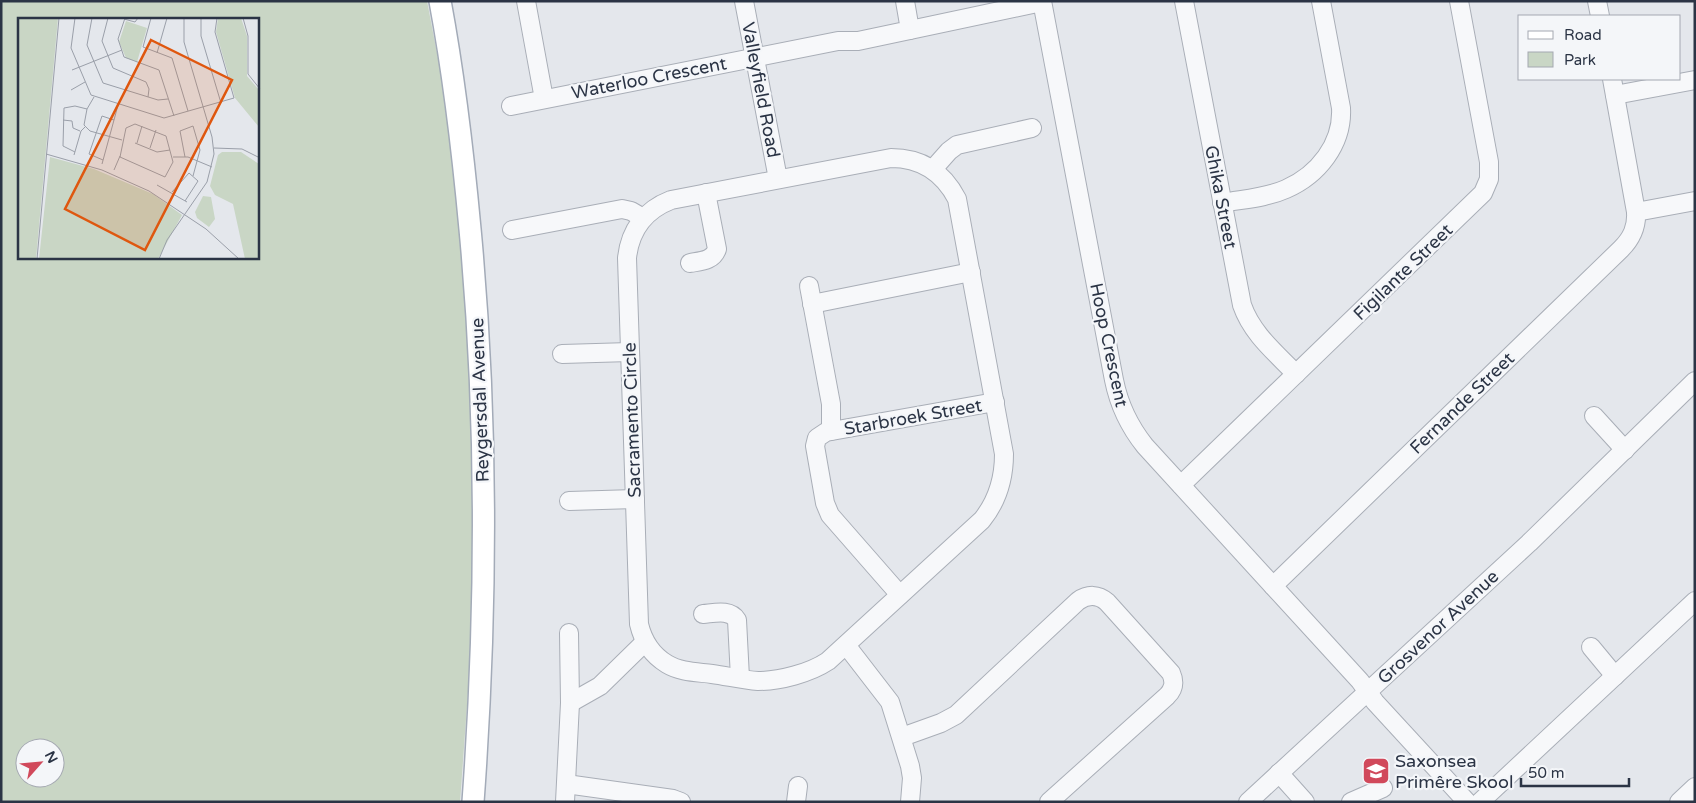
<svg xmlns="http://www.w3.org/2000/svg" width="1696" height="803" font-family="'Varela Round',sans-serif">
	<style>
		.green { fill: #c9d6c5; fill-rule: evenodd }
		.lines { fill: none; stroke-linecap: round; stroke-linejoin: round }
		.minor-casing { stroke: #a9aeb7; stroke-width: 20 }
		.major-casing { stroke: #a3abb8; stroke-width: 24 }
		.minor { stroke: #f7f8fa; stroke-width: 18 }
		.major { stroke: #fff; stroke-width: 21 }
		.labels { text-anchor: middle; stroke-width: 4.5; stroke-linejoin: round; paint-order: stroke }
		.street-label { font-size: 18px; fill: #2b3445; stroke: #f4f6f9 }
		.poi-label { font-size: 18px; fill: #2b3445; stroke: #f4f6f9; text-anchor: start }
		.inset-road { fill: none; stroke: #9a9fa9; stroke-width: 1 }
		.view { fill: #df570f; fill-opacity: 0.15; stroke: #df570f; stroke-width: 2.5 }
		.inset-edge { fill: none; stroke: #2b3445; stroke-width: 2.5 }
	</style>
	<rect width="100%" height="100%" fill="#e4e7ec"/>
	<path class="green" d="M1,1H427L440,69L455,184L465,279L472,410V637L460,802H1ZM19,19H258V258H19ZM25,748H55V778H25Z"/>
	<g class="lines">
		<g class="minor-casing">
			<g id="minor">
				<path d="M526,1L544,99"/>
				<path d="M744,1L778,179"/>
				<path d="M1042,1L1114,380C1119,405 1129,426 1145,446L1360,681L1375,702L1467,802"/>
				<path d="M1184,1L1242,305C1252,334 1276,353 1296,374"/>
				<path d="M1597,1L1600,16"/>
				<path d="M910,30L1042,2"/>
				<path d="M1615,95L1695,80"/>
				<path d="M511,106L838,41H858L910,30L905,1"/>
				<path d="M891,158C921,158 943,172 957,199L1004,454C1004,479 998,500 982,520L828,661C810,673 780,681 758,681C743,680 727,676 712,674C697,672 680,672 667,664C652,655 643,641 639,624L627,258C630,230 645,210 671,200Z"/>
				<path d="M933,169L949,151L957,145L1032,128"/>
				<path d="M1222,203C1243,199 1266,198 1286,189C1318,175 1343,144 1341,108L1321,1"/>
				<path d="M1636,212L1695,201"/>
				<path d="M512,230L622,209L631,211L643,218"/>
				<path d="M690,263C701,261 713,261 717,249L706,193"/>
				<path d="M809,286L831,404V431"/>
				<path d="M812,304L971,272"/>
				<path d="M562,354L630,352"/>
				<path d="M1594,416L1625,450"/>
				<path d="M1181,485L1483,193L1489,179V162L1459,1"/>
				<path d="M569,501L635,499"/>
				<path d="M1273,586L1621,249C1632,238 1637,227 1636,212L1612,79"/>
				<path d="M900,595L830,515L825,503L815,446L817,438L826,432L995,402"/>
				<path d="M703,614C715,613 730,609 737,620L740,678"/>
				<path d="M846,645L890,702L910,766L912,778L910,802"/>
				<path d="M1591,647L1615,676"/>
				<path d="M570,703L600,686L645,642"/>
				<path d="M902,737L941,723L956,715L1078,601C1088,594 1098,594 1107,602L1171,673C1175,682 1174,689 1167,696L1049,802"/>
				<path d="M1279,773L1305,802"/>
				<path d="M566,784L673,799L681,802"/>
				<path d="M565,802L570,703L569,633"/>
				<path d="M796,802L798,786"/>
				<path d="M1248,802L1529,543L1695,381"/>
				<path d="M1351,802L1383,788"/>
				<path d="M1480,802L1695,601"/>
				<path d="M1679,802L1695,787"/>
			</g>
		</g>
		<g class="major-casing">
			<path id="major" d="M440,1C454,76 463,153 470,229C488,420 487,611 473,802"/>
		</g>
		<use href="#minor" class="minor"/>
		<use href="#major" class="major"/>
	</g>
	<defs>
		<g id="school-square" transform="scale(1.4375)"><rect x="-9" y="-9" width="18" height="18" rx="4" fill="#d1495b" stroke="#f4f6f9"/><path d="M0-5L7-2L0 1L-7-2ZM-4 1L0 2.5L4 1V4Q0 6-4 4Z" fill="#fff"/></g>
	</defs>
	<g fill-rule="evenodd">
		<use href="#school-square" x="1376" y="771"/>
	</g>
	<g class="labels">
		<g class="street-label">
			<text transform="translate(649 78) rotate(-11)" y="6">Waterloo Crescent</text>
			<text transform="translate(761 90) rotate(79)" y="6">Valleyfield Road</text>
			<text transform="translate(1221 197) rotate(79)" y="6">Ghika Street</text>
			<text transform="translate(1403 272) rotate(-44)" y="6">Figilante Street</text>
			<text transform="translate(1109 345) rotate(78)" y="6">Hoop Crescent</text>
			<text transform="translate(480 400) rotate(-92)" y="6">Reygersdal Avenue</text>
			<text transform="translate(1462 403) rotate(-44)" y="6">Fernande Street</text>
			<text transform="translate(913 417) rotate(-10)" y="6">Starbroek Street</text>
			<text transform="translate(632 420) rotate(-92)" y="6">Sacramento Circle</text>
			<text transform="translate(1438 627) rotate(-43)" y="6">Grosvenor Avenue</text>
		</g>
		<g class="poi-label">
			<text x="1395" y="767">Saxonsea<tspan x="1395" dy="21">Primêre Skool</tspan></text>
		</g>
	</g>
	<g transform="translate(18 18)">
		<rect width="241" height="241" fill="#e4e7ec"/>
		<path d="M0,0H40L18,241H0ZM200,0H223L229,18V58L241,72V109L217,80L198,14ZM108,3L129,10L119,44L108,40L101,24ZM204,134H223L241,146V241H227L215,186L197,177L192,168L200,137ZM32,139L76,151L135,176L164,197L140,241H21ZM185,178L193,179L197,201L191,209L179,200L177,194Z" fill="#c9d6c5"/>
		<path class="inset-road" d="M57,0L53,30L73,77L146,100L216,80L197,14L199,0M74,0L69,27L85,65L140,82L150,81M90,0L84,23L95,50L128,64L131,71L130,79M107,0L100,21L106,39L141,52L156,98M133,0L125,29L154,40L170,93M183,0V18L203,85M225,0L230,18V56L242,71M106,1L117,4L120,0M139,35L149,0M54,52L104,32M53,72L67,64M76,79L69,91L66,107L72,113L104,122M45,102L54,103L55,110L62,113M96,102L100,87M117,106L148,118L155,144L147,159L102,139L108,110ZM117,125L139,134L152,132M119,125L124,108M132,130L138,112M196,130L224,131L242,140M57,134L45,128L46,90L57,88L69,91M28,136L84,152L131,173L188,211L221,241M56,137L63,113L67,109M155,139H170L194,149M167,139L162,113L175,108L182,132L175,158M84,146L96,102L84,98L71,136L85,142M96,152L102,138M139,167L169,184M154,174L171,155L180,163L167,183M19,241L41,0M141,241L149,222L189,164L196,136L194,119L166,24V0"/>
		<path class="view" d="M133,22L214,62L127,232L47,191Z"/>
		<rect width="241" height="241" class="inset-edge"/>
	</g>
	<rect width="1696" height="803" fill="none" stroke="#2b3445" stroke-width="5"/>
	<rect x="1518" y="15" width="162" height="65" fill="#f4f6f9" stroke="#a4a8b1"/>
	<rect x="1528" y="31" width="25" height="8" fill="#ffffff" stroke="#a4a8b1"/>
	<text x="1564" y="40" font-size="15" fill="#2b3445">Road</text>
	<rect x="1528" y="52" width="25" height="15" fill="#c9d6c5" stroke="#a4a8b1"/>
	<text x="1564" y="65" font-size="15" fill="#2b3445">Park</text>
	<g transform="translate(40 763) rotate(63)"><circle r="24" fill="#f4f6f9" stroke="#a4a8b1"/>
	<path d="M0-4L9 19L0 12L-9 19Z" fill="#d1495b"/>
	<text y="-8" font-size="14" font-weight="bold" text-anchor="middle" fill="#2b3445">N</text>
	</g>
	<path d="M1521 778v8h108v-8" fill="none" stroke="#2b3445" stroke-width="2.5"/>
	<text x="1528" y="778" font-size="15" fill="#2b3445" stroke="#f4f6f9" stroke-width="4" paint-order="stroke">50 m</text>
</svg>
